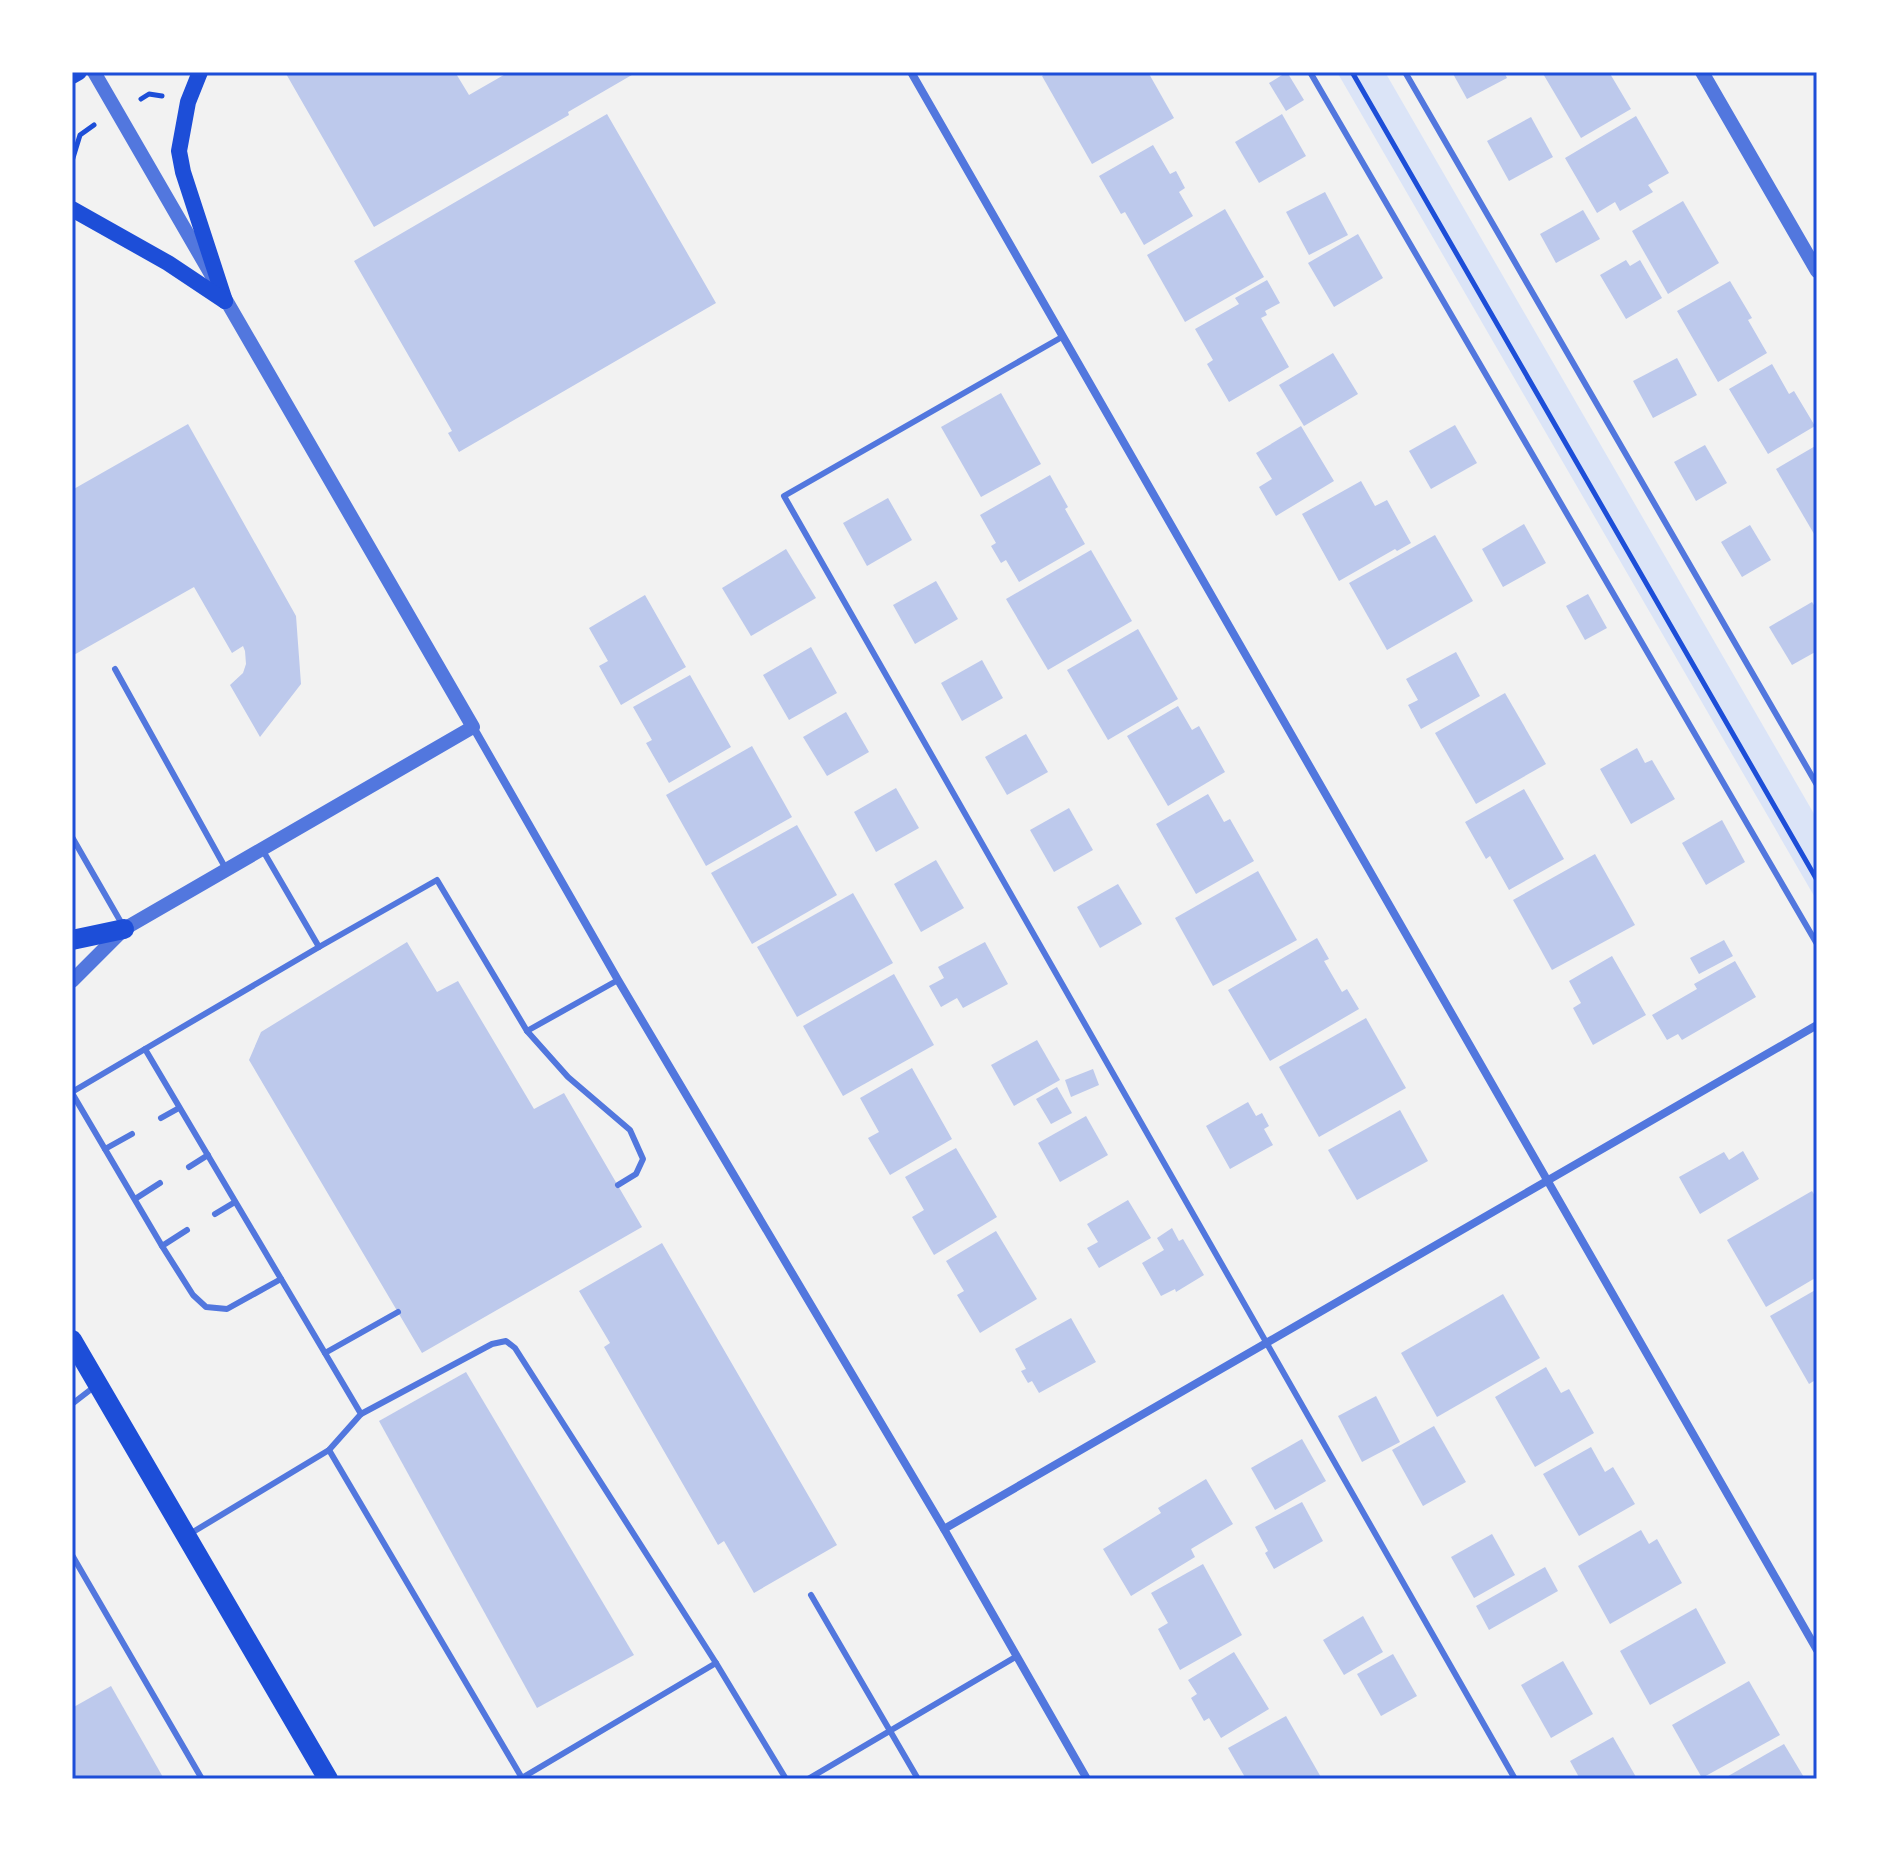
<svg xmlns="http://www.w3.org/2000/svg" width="1889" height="1851" font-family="'Nunito Sans',sans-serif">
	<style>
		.green { fill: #dbe4f7 }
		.building { fill: #bdc9ec }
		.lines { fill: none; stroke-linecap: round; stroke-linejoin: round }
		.path { stroke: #1d4ed8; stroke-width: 5 }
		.service { stroke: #5277de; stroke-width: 6 }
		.minor { stroke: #5277de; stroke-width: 8 }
		.tertiary { stroke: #5277de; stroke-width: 14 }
		.secondary { stroke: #1d4ed8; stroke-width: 16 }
		.primary { stroke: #1d4ed8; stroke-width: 20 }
		.neatline { fill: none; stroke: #1d4ed8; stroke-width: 3 }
	</style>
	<rect width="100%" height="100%" fill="#f2f2f2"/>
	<path class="green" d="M1337,72H1385L1817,819V901Z"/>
	<g class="building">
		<path d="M285,72H455L469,95L509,72H637L568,112L569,115L374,227Z"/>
		<path d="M1048,72H1148L1174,118L1092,164L1042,76Z"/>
		<path d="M1287,72L1304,100L1286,111L1269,83Z"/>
		<path d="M1452,72H1504L1507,78L1467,99Z"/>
		<path d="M1542,72H1609L1631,109L1581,138Z"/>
		<path d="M607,114L716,303L459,452L448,433L452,431L354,261Z"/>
		<path d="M1282,114L1306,156L1259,183L1235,142Z"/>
		<path d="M1636,116L1669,173L1648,185L1653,192L1620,211L1615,202L1597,213L1565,158Z"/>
		<path d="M1531,117L1553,157L1509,181L1487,141Z"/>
		<path d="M1153,145L1170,174L1176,171L1185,188L1179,192L1193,216L1144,245L1125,212L1121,214L1099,176Z"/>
		<path d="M1325,192L1348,235L1309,255L1286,212Z"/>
		<path d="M1683,201L1719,263L1668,294L1632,231Z"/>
		<path d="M1225,209L1264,277L1185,322L1147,255Z"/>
		<path d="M1583,210L1600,239L1556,263L1540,234Z"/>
		<path d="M1358,234L1383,278L1334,307L1308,263Z"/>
		<path d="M1626,260L1630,266L1640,260L1662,298L1626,319L1600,275Z"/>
		<path d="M1267,280L1280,303L1265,311L1267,315L1261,318L1289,367L1229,402L1207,364L1213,360L1195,329L1239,304L1235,298Z"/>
		<path d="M1730,281L1752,318L1748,320L1767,353L1718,382L1677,311Z"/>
		<path d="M1333,353L1358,394L1304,426L1279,385Z"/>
		<path d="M1677,358L1697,395L1653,418L1633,381Z"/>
		<path d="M1772,364L1789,394L1794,391L1815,426L1768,454L1729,389Z"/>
		<path d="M1001,393L1041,464L981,497L941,427Z"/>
		<path d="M188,424L296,616L301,684L260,737L230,685L243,673L246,664L245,651L243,646L232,653L194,587L72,656V490Z"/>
		<path d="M1455,425L1477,463L1431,489L1409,451Z"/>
		<path d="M1301,426L1334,481L1276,516L1259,487L1272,479L1256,453Z"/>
		<path d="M1705,445L1727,483L1696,501L1674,462Z"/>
		<path d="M1817,445V539L1776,469Z"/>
		<path d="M1050,475L1068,507L1065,509L1085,544L1019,582L1006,560L1001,563L991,546L996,543L980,515Z"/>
		<path d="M1361,481L1375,506L1387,500L1411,543L1397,551L1395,549L1339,581L1302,514Z"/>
		<path d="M888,498L912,540L867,566L843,523Z"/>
		<path d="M1524,524L1546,563L1503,587L1482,549Z"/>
		<path d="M1750,525L1771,560L1742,577L1721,542Z"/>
		<path d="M1435,535L1473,601L1387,650L1349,583Z"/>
		<path d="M786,549L816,598L751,636L722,588Z"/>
		<path d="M1091,550L1132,621L1048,670L1006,599Z"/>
		<path d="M936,581L958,619L915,644L893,605Z"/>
		<path d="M1588,594L1607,628L1585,640L1566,606Z"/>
		<path d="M645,595L686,667L621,705L599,666L608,661L589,628Z"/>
		<path d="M1812,602L1817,610V651L1792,665L1769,627Z"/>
		<path d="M1138,629L1178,699L1108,740L1067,670Z"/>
		<path d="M811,647L837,693L789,720L763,675Z"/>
		<path d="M1456,652L1480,696L1421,729L1408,705L1418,700L1406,679Z"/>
		<path d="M982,660L1003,698L962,721L941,683Z"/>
		<path d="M690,675L731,747L669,783L646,743L652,740L633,707Z"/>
		<path d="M1505,693L1546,764L1476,804L1435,733Z"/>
		<path d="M1178,706L1192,730L1199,726L1225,772L1168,806L1127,736Z"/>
		<path d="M846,712L869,752L827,776L803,737Z"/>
		<path d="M1026,734L1048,772L1007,795L985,757Z"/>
		<path d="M752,746L792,817L706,866L666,795Z"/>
		<path d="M1637,748L1645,763L1652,760L1675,799L1631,824L1600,769Z"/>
		<path d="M896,788L919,828L876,852L854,812Z"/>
		<path d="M1524,789L1564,859L1509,890L1490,856L1486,859L1465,822Z"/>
		<path d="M1208,794L1224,822L1230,819L1254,861L1196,894L1156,824Z"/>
		<path d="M1069,808L1093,850L1054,872L1030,830Z"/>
		<path d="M1722,820L1745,862L1706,885L1682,843Z"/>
		<path d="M797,825L837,895L752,944L711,873Z"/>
		<path d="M1595,854L1635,925L1552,970L1513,900Z"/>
		<path d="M936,860L964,908L921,932L894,884Z"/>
		<path d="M1258,871L1297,940L1213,986L1175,918Z"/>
		<path d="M1118,884L1142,924L1100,948L1077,907Z"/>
		<path d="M853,893L893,963L797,1017L757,947Z"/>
		<path d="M1317,938L1329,959L1324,961L1342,992L1347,989L1359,1009L1270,1061L1228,990Z"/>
		<path d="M1724,940L1733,956L1699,974L1690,958Z"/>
		<path d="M407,942L437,992L458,981L534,1109L564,1093L642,1227L422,1353L249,1060L261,1032Z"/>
		<path d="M985,942L1008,984L963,1008L957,998L941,1007L929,986L944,978L938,967Z"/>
		<path d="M1612,956L1646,1015L1593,1045L1573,1008L1581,1003L1569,981Z"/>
		<path d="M1735,961L1756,997L1682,1040L1678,1034L1667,1040L1652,1015L1697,989L1694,984Z"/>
		<path d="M894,974L934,1045L843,1096L803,1026Z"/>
		<path d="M1366,1018L1406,1088L1319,1137L1279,1067Z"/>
		<path d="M1037,1040L1060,1080L1014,1106L991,1065Z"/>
		<path d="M912,1068L952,1139L890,1175L868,1138L879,1132L860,1098Z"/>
		<path d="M1093,1069L1099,1085L1071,1097L1065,1080Z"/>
		<path d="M1057,1087L1072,1113L1051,1124L1036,1099Z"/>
		<path d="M1248,1102L1256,1116L1262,1113L1269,1126L1264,1129L1273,1145L1230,1169L1206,1126Z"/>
		<path d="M1400,1110L1428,1161L1357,1200L1328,1150Z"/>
		<path d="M1086,1116L1108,1155L1060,1182L1038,1143Z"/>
		<path d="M956,1148L997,1217L934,1255L912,1217L924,1210L905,1177Z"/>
		<path d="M1743,1151L1759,1179L1700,1214L1679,1177L1724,1152L1729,1160Z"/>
		<path d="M1812,1191L1817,1199V1277L1766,1307L1727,1240Z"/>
		<path d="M1128,1200L1151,1238L1099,1268L1087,1248L1098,1242L1087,1224Z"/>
		<path d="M1172,1228L1179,1241L1183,1239L1204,1275L1176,1292L1175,1289L1161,1296L1142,1263L1164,1250L1157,1238Z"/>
		<path d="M996,1231L1037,1299L980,1333L957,1295L964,1291L946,1261Z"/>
		<path d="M662,1243L837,1545L754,1593L724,1541L718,1545L604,1347L610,1343L579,1291Z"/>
		<path d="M1817,1289V1379L1809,1384L1770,1316Z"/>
		<path d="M1503,1294L1540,1358L1437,1417L1401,1353Z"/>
		<path d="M1071,1318L1096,1362L1039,1393L1032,1381L1028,1383L1021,1371L1026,1369L1015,1349Z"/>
		<path d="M1546,1367L1561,1393L1569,1389L1594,1433L1535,1467L1495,1397Z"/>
		<path d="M466,1372L634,1655L537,1708L379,1421Z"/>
		<path d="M1376,1396L1400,1442L1362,1462L1338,1416Z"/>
		<path d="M1434,1426L1466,1482L1423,1506L1392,1450Z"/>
		<path d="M1302,1439L1326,1481L1275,1510L1251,1468Z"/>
		<path d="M1591,1447L1605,1472L1613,1467L1635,1504L1579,1536L1543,1474Z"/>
		<path d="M1206,1479L1233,1524L1191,1549L1195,1557L1131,1596L1103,1549L1161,1513L1158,1508Z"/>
		<path d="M1302,1502L1323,1541L1274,1569L1265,1553L1268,1551L1255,1527Z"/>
		<path d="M1641,1530L1649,1544L1657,1539L1682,1583L1610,1624L1578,1566Z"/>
		<path d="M1492,1534L1515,1575L1474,1598L1451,1557Z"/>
		<path d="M1203,1564L1242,1635L1180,1670L1158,1629L1168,1623L1151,1593Z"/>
		<path d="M1545,1567L1558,1591L1489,1630L1476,1606Z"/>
		<path d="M1696,1608L1726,1663L1650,1705L1620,1651Z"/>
		<path d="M1363,1616L1383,1652L1344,1675L1323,1640Z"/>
		<path d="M1234,1652L1269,1709L1221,1738L1209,1718L1204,1721L1191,1698L1197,1694L1188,1680Z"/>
		<path d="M1393,1654L1417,1696L1381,1716L1357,1674Z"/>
		<path d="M1563,1661L1593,1714L1551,1738L1521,1685Z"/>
		<path d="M1749,1681L1780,1735L1702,1778L1672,1725Z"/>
		<path d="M111,1686L164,1779H72V1708Z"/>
		<path d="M1286,1716L1322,1779H1246L1228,1748Z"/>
		<path d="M1613,1737L1636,1777L1632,1779H1580L1570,1761Z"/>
		<path d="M1784,1744L1805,1779H1723Z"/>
	</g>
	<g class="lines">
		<g class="path">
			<path d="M1352,72L1817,880"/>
			<path d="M141,99L149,94L162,96"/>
			<path d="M72,161L80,135L94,125"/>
		</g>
		<g class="service">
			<path d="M1310,72L1817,944"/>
			<path d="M1405,72L1817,785"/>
			<path d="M1062,337L784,496L1515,1779"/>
			<path d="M115,669L226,869"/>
			<path d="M72,837L122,924"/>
			<path d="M319,947L437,880L527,1031L618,980"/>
			<path d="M527,1031L568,1077L630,1130L643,1159L636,1174L618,1185"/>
			<path d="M72,1092L145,1049"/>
			<path d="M72,1093L162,1246L193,1295L206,1307L227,1309L281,1279"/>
			<path d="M161,1118L179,1108"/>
			<path d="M105,1149L132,1134"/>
			<path d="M189,1167L208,1155"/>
			<path d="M135,1199L160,1183"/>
			<path d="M215,1214L235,1202"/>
			<path d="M162,1246L187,1230"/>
			<path d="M325,1353L398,1312"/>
			<path d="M72,1404L94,1387"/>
			<path d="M361,1414L492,1344L506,1341L515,1348L716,1663L786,1779"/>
			<path d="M329,1450L522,1778"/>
			<path d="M188,1535L329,1450L361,1414L145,1049L319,947L262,849"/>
			<path d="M72,1555L202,1779"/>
			<path d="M811,1595L918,1779"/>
			<path d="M520,1779L716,1663"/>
			<path d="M808,1779L1017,1656"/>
		</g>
		<g class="minor">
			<path d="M911,72L1817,1650"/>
			<path d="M473,727L618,980L944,1529L1087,1779"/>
			<path d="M944,1529L1817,1025"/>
		</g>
		<g class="tertiary">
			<path d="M1702,72L1817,271"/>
			<path d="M72,981L124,929L473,727L94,72"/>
		</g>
		<g class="secondary">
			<path d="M200,72L188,102L179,151L183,172L225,301"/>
			<path d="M72,76L79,72"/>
			<path d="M72,209L168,263L225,301"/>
		</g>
		<g class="primary">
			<path d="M72,940L124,929"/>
			<path d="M72,1340L328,1779"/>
		</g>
	</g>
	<rect width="1889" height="1851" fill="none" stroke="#ffffff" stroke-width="148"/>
	<rect x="74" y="74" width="1741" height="1703" class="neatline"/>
</svg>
